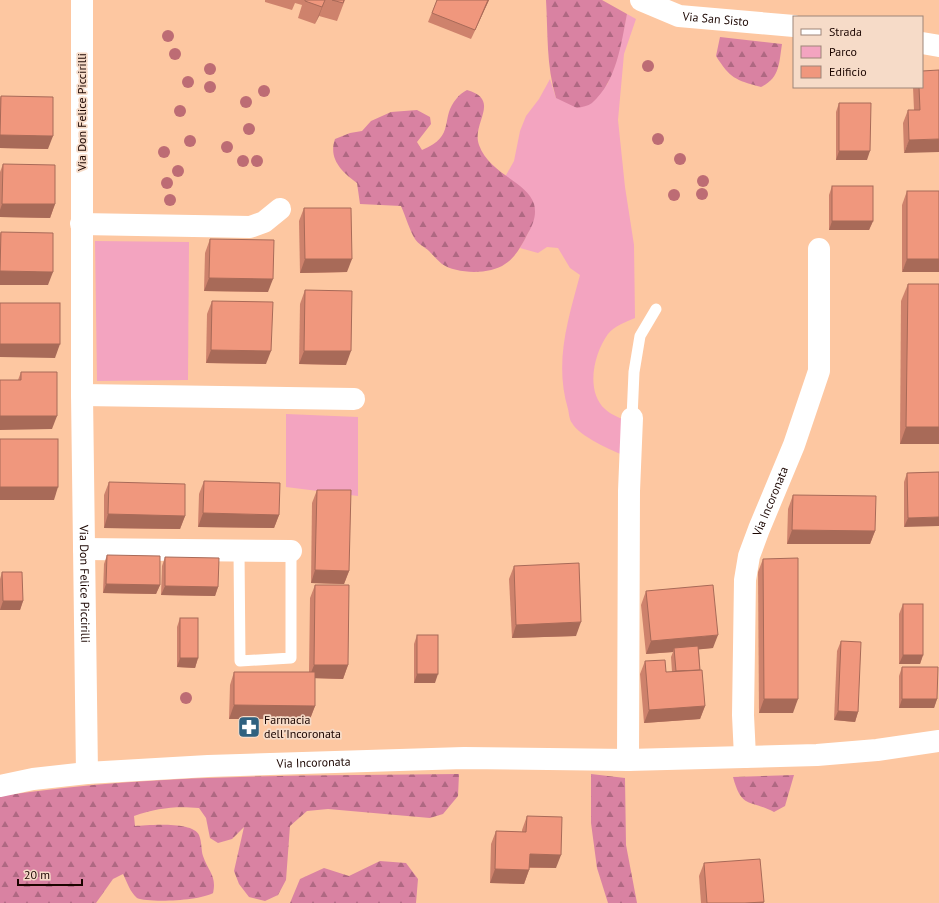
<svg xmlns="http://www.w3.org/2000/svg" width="939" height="903" font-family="'PT Sans',sans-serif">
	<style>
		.green { fill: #f3a4c0 }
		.forest { fill: url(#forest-firs) }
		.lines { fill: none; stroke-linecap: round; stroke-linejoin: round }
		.lane { stroke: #fff; stroke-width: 11 }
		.street { stroke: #fff; stroke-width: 22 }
		.secondary { stroke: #fff; stroke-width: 22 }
		.tree { fill: #bd6c74 }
		.wall { fill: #ce826c }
		.shaded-wall { fill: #a86a58 }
		.building { fill: #f0977d; stroke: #a86a58 }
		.labels { text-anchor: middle; stroke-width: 3.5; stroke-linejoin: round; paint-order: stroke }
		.street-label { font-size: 12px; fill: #1b0500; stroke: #f6dbc8 }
		.poi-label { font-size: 12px; fill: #1b0500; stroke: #f6dbc8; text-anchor: start }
	</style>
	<defs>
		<pattern id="forest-firs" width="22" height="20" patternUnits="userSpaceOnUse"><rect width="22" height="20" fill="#d982a2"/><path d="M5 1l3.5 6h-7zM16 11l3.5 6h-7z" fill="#af6882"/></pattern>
	</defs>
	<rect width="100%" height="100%" fill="#fdc7a1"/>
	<g class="green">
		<path d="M627,14L636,19L624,54L618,120L625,187L634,245L635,318C626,322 614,326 608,334C594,353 585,391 605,409C610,414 618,417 624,420L626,456C612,451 579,436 572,423C569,419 569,413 568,409C554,362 568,320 580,275L570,268L558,248L547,247L538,253L520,248L529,231L505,177L514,161L520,131L526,116L539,99L550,79L556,98L607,85L615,65Z"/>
		<path d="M95,241L189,242L188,380L97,381Z"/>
		<path d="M286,414L358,417V496L286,487Z"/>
	</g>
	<g class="forest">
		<path d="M546,0H602L627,14C621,44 617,81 592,103C588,106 582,107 577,108L556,98C546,65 548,33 546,0Z"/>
		<path d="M720,37L782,44C779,63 780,78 761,87C735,80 730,78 716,56Z"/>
		<path d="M467,90C502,100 471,123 479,145C490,175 527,181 534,204C537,215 533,225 527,235C522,245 515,258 505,264C490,275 456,274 442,264C437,260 433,255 429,251C425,247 418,244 415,239C409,229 406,217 401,206L360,204L357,183C342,172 328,159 335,139L350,133L362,131L371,121L391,112L417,110L430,117L431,124L417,142L422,150C457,136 439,118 457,98C459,95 463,92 467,90Z"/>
		<path d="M459,774L458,796L443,814L430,818L328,809L307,811L290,826L286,880L278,895L265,901L249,897L239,884L234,871L244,827L232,839L218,843L210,838L206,818L199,808C174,806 158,808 134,816L135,826C148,825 193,821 199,835C202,842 201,850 203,856C208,871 217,876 213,893C199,901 149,903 137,898C130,892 127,882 123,874L113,879L96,903H0V796C152,773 306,776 459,774Z"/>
		<path d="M591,774L625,778L626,845L637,903H608L597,868L591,823Z"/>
		<path d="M794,775L785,806L774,812C750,799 742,810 733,777Z"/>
		<path d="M380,861L406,863L418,879L416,903H290L300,879L324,868L349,876Z"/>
	</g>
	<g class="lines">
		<g class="lane">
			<path d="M632,418L634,372L640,336L656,309"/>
			<path d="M239,551L240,661L291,658V551"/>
		</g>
		<g class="street">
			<path id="s1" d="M82,0V395L87,773"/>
			<path id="s2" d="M641,0L679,16L794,26"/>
			<path d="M922,43L939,46"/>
			<path d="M81,224L250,227L264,222L280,209"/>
			<path d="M82,395L354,399"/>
			<path d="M84,549L291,551"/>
			<path id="s3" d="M745,757L743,715L745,580L749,556L759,529L794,445L819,371V249"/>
			<path d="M628,760L629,491L632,418"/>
		</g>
		<path class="secondary" id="s4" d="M0,786L33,779L87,773L208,766L464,758L628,760L817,755L877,750L939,741"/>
	</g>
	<g class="tree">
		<circle cx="168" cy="36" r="6"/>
		<circle cx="175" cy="54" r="6"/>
		<circle cx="648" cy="66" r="6"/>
		<circle cx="210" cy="69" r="6"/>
		<circle cx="188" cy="82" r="6"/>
		<circle cx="210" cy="87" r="6"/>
		<circle cx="264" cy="91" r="6"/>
		<circle cx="246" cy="102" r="6"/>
		<circle cx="180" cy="111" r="6"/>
		<circle cx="249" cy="129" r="6"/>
		<circle cx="658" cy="139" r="6"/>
		<circle cx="190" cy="141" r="6"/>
		<circle cx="227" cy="147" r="6"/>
		<circle cx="164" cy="152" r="6"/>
		<circle cx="680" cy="159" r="6"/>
		<circle cx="243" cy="161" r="6"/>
		<circle cx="257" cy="161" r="6"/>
		<circle cx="178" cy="171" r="6"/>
		<circle cx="703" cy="181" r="6"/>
		<circle cx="167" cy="183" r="6"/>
		<circle cx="702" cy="194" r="6"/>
		<circle cx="674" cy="195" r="6"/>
		<circle cx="170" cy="200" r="6"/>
		<circle cx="186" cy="698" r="6"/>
	</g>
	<g class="wall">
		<path d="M265,0H345L337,21L319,16L315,24L298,18L302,5L295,3L292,10L265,2Z"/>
		<path d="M437,0H489L471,39L428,22Z"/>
		<path d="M939,70L904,153L903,123L908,110H914L913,87H922Z"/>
		<path d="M1,96L48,149L0,148V98Z"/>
		<path d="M839,103L867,160H836V112Z"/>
		<path d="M3,164L55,204L50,218L0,217V172Z"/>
		<path d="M832,186L873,221L869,230H829V195Z"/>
		<path d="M907,191H939L902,272V205Z"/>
		<path d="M304,208L347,272L300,273L299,221Z"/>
		<path d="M1,232L48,285H0V234Z"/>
		<path d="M210,239L268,292L204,291L205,253Z"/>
		<path d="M908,284H939V444H900L901,301Z"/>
		<path d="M305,290L346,365L299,364L300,304Z"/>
		<path d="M212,301L266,364L206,363L207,314Z"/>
		<path d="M21,372L52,429L18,380Z"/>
		<path d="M939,472L904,527V482L907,473Z"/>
		<path d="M204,481L279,515L274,528L198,527L199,494Z"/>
		<path d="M109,482L185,516L180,529L104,528V495Z"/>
		<path d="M317,490L349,571L344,584L311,583L312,503Z"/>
		<path d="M793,495L875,531L870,544H787L788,509Z"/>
		<path d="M107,555L160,585L156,594L103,593L104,564Z"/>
		<path d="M165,557L218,587L215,596L161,595L162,566Z"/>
		<path d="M763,559L793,713H759L758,572Z"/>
		<path d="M514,566L576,636L512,638L509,579Z"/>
		<path d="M2,572L23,601L20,610H0V579Z"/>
		<path d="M315,585L348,665L343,679L315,678V706L310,719H229L230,685L234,672H309L310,598Z"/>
		<path d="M646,591L713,648L699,649L700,670L705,706L700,719L644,723L640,674L645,661L666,672H672L671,657L673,652L646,654L641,605Z"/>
		<path d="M903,604L923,655L920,664H899V614Z"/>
		<path d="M180,618L198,658L195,668L177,667V627Z"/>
		<path d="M417,635L435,683H414V644Z"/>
		<path d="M841,641L858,712L855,722L834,720L837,651Z"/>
		<path d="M902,667L937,699L934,708H899V676Z"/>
		<path d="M527,816L556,868H529V870L524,884L490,883L491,844L496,831L522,832V830Z"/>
		<path d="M704,863L764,902L763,903H701L699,876Z"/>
	</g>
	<g class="shaded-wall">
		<path d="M325,0L319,16L315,24L322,7Z"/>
		<path d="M488,0H489L471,39L475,30Z"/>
		<path d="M0,135L53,136L48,149L0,148Z"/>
		<path d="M939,139V152L904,153L909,140Z"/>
		<path d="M839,151H870L867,160H836Z"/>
		<path d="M2,204H55L50,218L0,217V210Z"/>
		<path d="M832,221H873L869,230H829Z"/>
		<path d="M305,259H352L347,272L300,273Z"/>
		<path d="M907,259H939V272H902Z"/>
		<path d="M0,271L53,272L48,285H0Z"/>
		<path d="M209,278L273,279L268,292L204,291Z"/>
		<path d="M0,344H60L55,358L0,357Z"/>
		<path d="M211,350L271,351L266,364L206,363Z"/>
		<path d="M304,351H351L346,365L299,364Z"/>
		<path d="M0,416H57L52,429L0,430Z"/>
		<path d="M906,427H939V444H900Z"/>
		<path d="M0,487H58L54,500H0Z"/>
		<path d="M203,513L279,515L274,528L198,527Z"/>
		<path d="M108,514L185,516L180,529L104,528Z"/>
		<path d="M939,517V526L904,527L908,518Z"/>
		<path d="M792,530L875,531L870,544H787Z"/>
		<path d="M315,570L349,571L344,584L311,583Z"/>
		<path d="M106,584L160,585L156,594L103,593Z"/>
		<path d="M165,586L218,587L215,596L161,595Z"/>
		<path d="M3,601H23L20,610H0Z"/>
		<path d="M581,622L576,636L512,638L516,625Z"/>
		<path d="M718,635L713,648L674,652V648L673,652L646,654L651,641Z"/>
		<path d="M903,655H923L920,664H899Z"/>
		<path d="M180,658H198L195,668L177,667Z"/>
		<path d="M314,665H348L343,679L309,678Z"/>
		<path d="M417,674H438L435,683H414Z"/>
		<path d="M764,699H798L793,713H759Z"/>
		<path d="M902,699H937L934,708H899Z"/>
		<path d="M234,705L315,706L310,719H229Z"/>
		<path d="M705,706L700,719L644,723L649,710Z"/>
		<path d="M838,711L858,712L855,722L834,720Z"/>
		<path d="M530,854L561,855L556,868L525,867Z"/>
		<path d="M495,869L529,870L524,884L490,883Z"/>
		<path d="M764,902L763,903H745Z"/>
	</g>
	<g class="building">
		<path d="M305,0H325L322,7L305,1Z"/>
		<path d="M332,0H344L343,3Z"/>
		<path d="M437,0H488L475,30L432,13Z"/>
		<path d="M939,70V139L909,140L908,110H920L919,87H922V71Z"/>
		<path d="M1,96L53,97V136L0,135Z"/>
		<path d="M839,103H871L870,151H839Z"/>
		<path d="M3,164L55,165V204H2Z"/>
		<rect x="832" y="186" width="41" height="35"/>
		<rect x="907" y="191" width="32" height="68"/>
		<path d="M304,208H351L352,259H305Z"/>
		<path d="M1,232L53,233V272L0,271Z"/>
		<path d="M210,239L274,240L273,279L209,278Z"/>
		<path d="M908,284H939V427H906Z"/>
		<path d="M305,290L352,291L351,351H304Z"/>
		<path d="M212,301L273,302L271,351L211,350Z"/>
		<rect x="0" y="303" width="60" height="41"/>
		<path d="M21,372H57V416H0V380H21Z"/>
		<rect x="0" y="439" width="58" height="48"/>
		<path d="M939,472V517L908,518L907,473Z"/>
		<path d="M204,481L280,483L279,515L203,513Z"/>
		<path d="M109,482L185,484V516L108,514Z"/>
		<path d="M317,490H351L349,571L315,570Z"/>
		<path d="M793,495L876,496L875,531L792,530Z"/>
		<path d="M107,555L160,556V585L106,584Z"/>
		<path d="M165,557L219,558L218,587L165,586Z"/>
		<path d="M798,558V699H764L763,559Z"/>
		<path d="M579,563L581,622L516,625L514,566Z"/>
		<path d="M2,572H22L23,601H3Z"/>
		<path d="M315,585H349L348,665H314Z"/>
		<path d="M713,585L718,635L651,641L646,591Z"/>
		<rect x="903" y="604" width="20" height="51"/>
		<rect x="180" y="618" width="18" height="40"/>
		<rect x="417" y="635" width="21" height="39"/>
		<path d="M841,641L861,642L858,712L838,711Z"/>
		<path d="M698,646L700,670L676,671L674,648Z"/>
		<path d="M665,660L666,672L702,670L705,706L649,710L645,661Z"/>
		<path d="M902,667H938L937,699H902Z"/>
		<path d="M234,672H315V706L234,705Z"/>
		<path d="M527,816L562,817L561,855L530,854L529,870L495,869L496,831L526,832Z"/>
		<path d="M760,859L764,902L745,903H707L704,863Z"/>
	</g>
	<defs>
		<g id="pharmacy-square" transform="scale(1.15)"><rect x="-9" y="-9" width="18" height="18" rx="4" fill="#2f617f" stroke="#f6dbc8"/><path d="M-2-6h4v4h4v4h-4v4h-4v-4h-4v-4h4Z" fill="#fff"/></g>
	</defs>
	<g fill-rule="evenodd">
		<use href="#pharmacy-square" x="249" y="727"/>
	</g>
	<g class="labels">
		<g class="street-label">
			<text dy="4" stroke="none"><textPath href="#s2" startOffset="78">Via San Sisto</textPath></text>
			<text transform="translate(82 112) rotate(-90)" y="4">Via Don Felice Piccirilli</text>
			<text dy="4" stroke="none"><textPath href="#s3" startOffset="260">Via Incoronata</textPath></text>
			<text dy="4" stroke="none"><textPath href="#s1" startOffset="584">Via Don Felice Piccirilli</textPath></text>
			<text dy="4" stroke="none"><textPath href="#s4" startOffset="315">Via Incoronata</textPath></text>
		</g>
		<g class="poi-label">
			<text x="264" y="724">Farmacia<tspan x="264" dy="14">dell'Incoronata</tspan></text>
		</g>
	</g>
	<rect x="793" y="16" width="130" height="72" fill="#f6dbc8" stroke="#9e8578"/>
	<rect x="801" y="29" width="20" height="6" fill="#ffffff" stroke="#9e8578"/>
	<text x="829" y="36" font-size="12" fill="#1b0500">Strada</text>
	<rect x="801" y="46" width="20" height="12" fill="#f3a4c0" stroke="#9e8578"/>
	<text x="829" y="56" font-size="12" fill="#1b0500">Parco</text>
	<rect x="801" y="66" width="20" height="12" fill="#f0977d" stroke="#9e8578"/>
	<text x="829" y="76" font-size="12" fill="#1b0500">Edificio</text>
	<path d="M18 879v6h64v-6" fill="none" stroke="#1b0500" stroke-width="2"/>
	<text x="24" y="879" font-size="12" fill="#1b0500" stroke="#f6dbc8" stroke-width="3" paint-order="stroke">20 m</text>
</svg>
